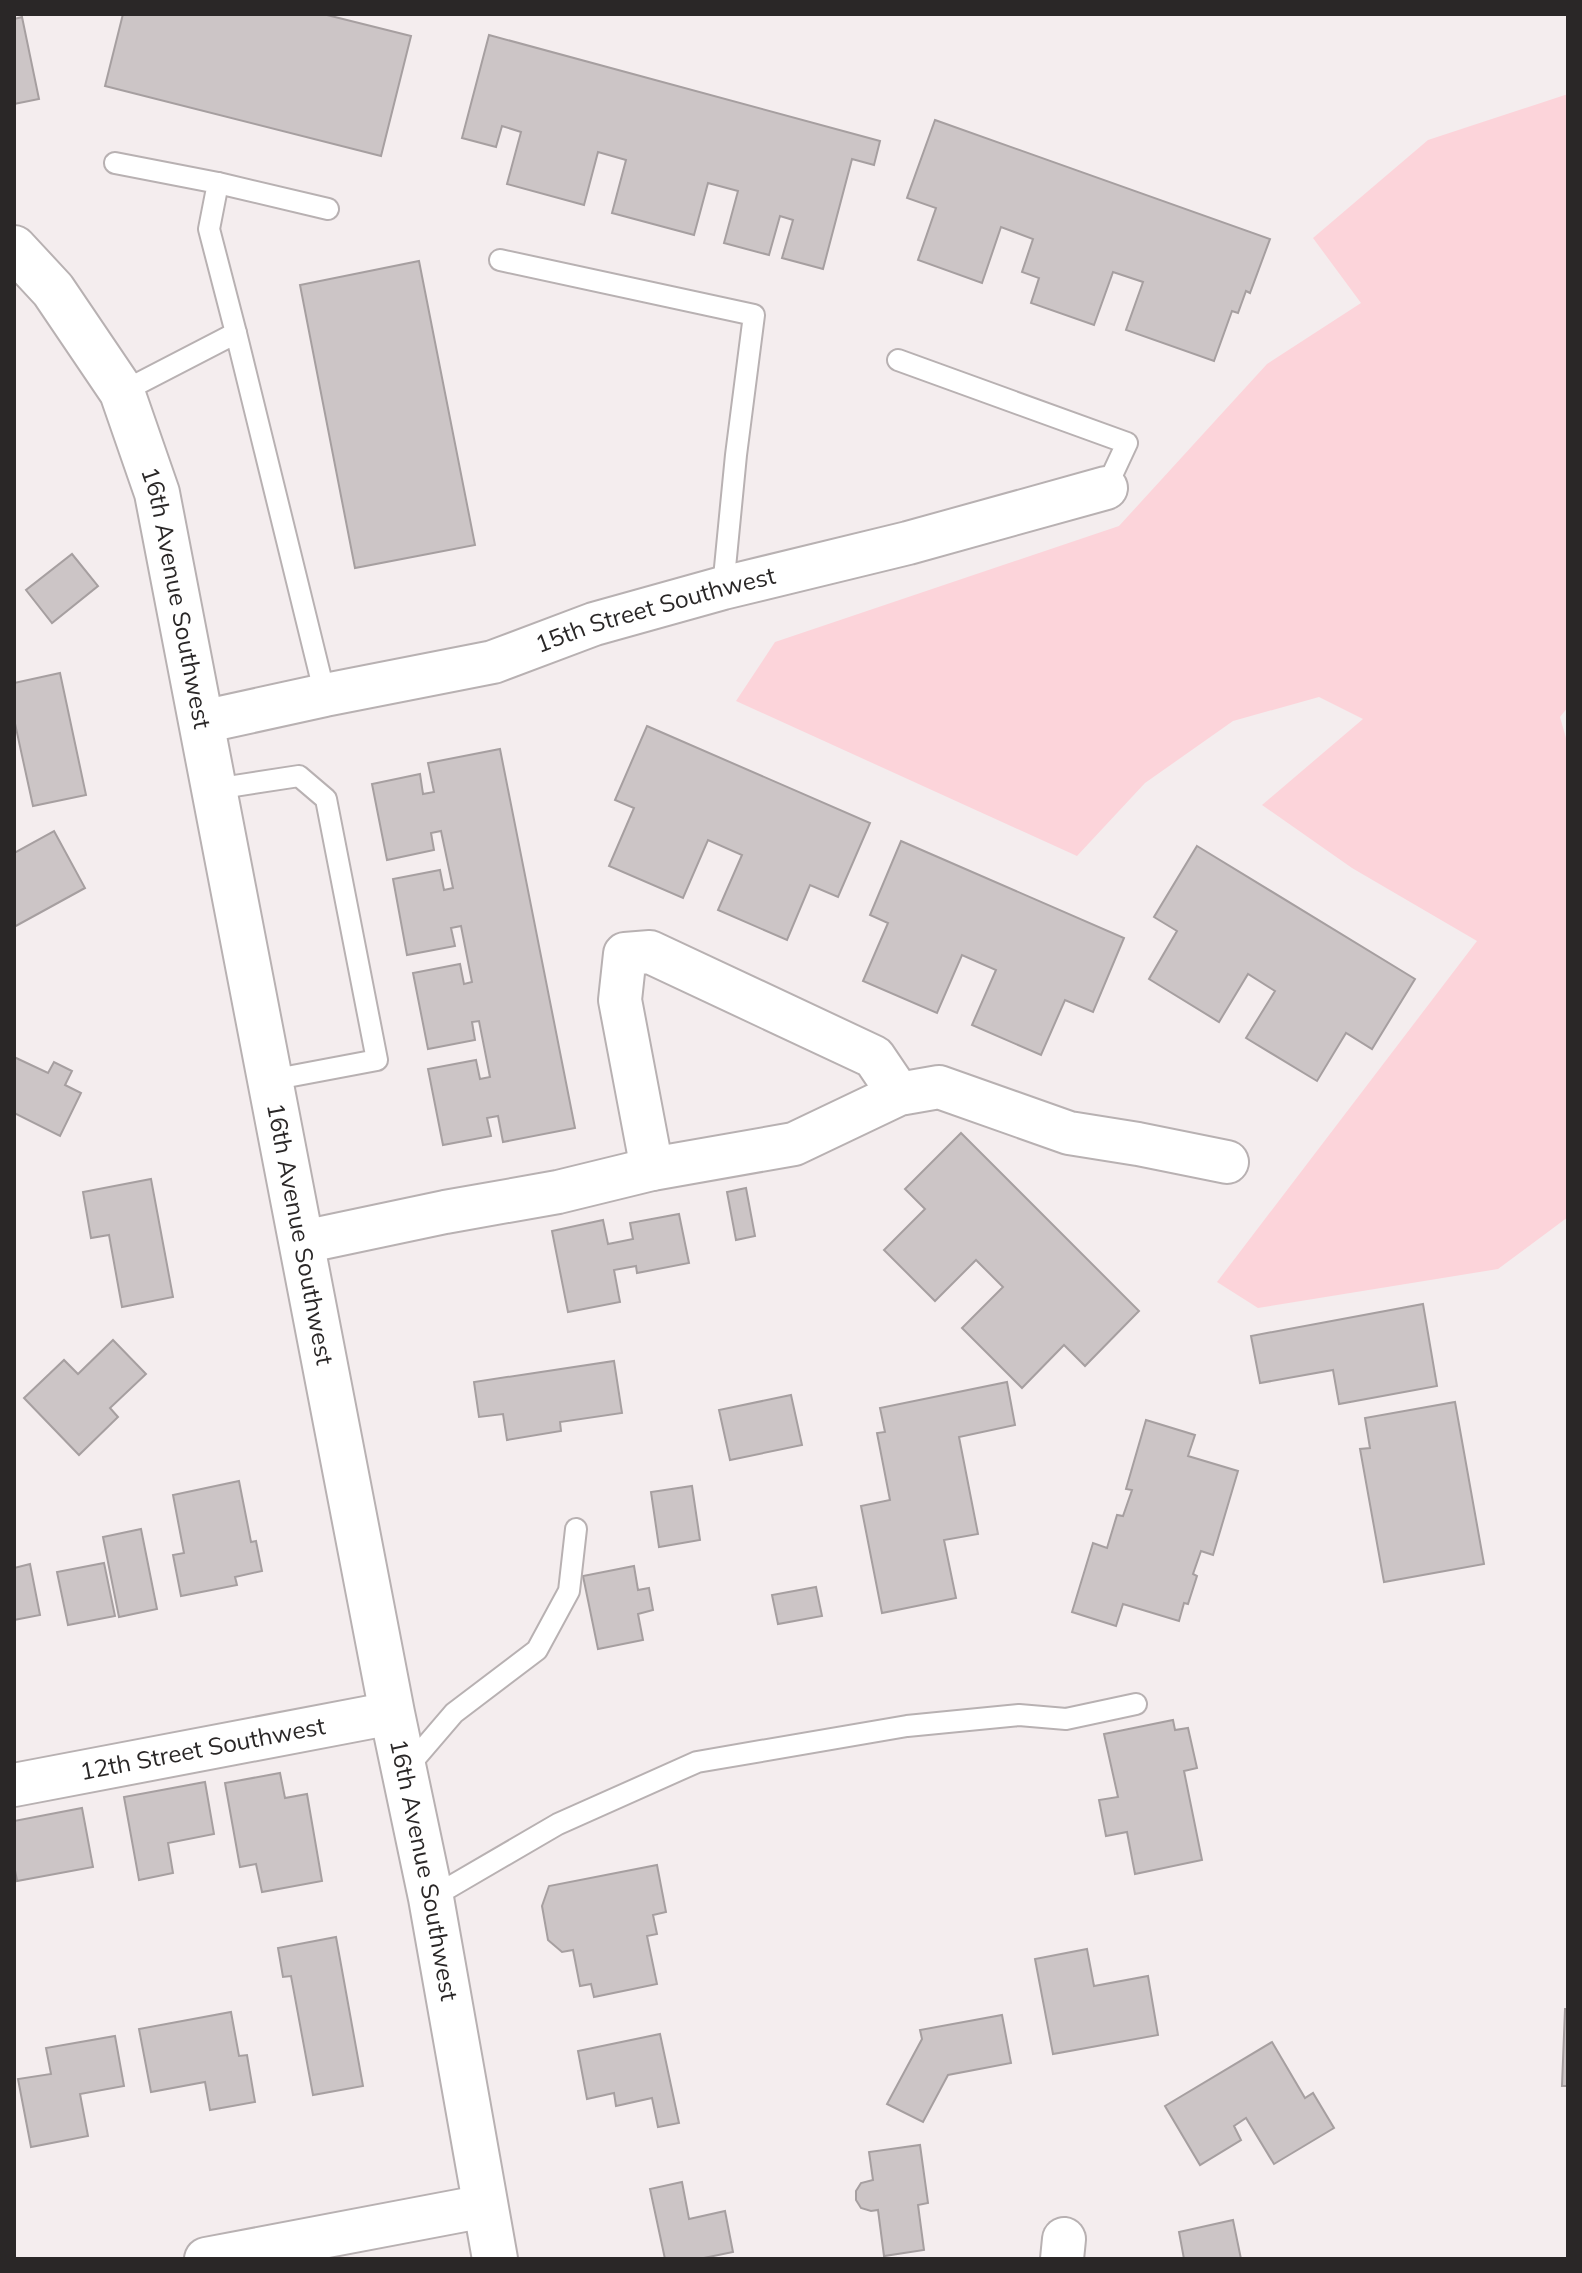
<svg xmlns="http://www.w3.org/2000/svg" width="1582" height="2273" font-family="Mulish,sans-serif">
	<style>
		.green { fill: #fcd4da }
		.building { fill: #ccc5c6; stroke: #a69fa0; stroke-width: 2 }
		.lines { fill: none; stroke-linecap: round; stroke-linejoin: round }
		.service-casing { stroke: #b8b1b2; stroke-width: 24 }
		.minor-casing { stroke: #b8b1b2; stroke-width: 46 }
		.tertiary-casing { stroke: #b8b1b2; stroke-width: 48 }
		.service { stroke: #fff; stroke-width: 20 }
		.minor { stroke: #fff; stroke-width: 42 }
		.tertiary { stroke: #fff; stroke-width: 44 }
		.labels { text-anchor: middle; stroke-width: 7; stroke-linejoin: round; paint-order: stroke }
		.street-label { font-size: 24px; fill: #2a2727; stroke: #f4edee }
	</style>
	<rect width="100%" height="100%" fill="#f4edee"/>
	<path class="green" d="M1568,94V707L1560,717L1568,745V1217L1498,1269L1258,1308L1217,1282L1477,941L1352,868L1262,805L1363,719L1319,697L1233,721L1145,783L1077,856L736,701L775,642L1119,526L1267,364L1361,303L1313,238L1428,140Z"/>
	<g class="building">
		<path d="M123,14H323L411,36L381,156L105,86Z"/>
		<path d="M22,17L39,99L14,104V19Z"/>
		<path d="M489,35L880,141L874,165L852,159L823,269L782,258L793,220L780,216L769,255L724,243L738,191L708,183L694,235L612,213L626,160L598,152L584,205L507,184L521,132L502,126L496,147L462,138Z"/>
		<path d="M935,120L1270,239L1250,293L1246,291L1238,313L1232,311L1214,361L1126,330L1143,282L1113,272L1094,325L1031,303L1039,278L1022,272L1033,239L1001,227L982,283L918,260L936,208L907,198Z"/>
		<path d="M419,261L475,545L355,568L300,285Z"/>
		<path d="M72,554L98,586L52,623L26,590Z"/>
		<path d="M60,673L86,795L33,806L14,719V683Z"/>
		<path d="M647,726L870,823L838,897L810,885L787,940L718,910L742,855L708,840L683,898L609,866L634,808L615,800Z"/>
		<path d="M500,749L575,1128L503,1142L498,1116L487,1118L491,1136L443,1145L428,1069L476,1060L480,1079L490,1077L479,1021L472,1022L475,1040L428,1049L413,973L460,964L464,984L472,982L461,926L451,928L455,946L407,955L393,879L440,870L444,890L453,888L441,831L431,833L434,850L387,860L372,784L420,774L423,794L434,792L428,763Z"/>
		<path d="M54,831L85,888L14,927V853Z"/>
		<path d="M901,841L1124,938L1093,1012L1065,1000L1041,1055L972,1025L996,970L962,955L937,1013L863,981L888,923L870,915Z"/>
		<path d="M1197,846L1415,979L1372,1049L1346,1033L1317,1081L1246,1038L1275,991L1248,974L1219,1022L1149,979L1177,931L1154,917Z"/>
		<path d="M14,1057L48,1073L54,1062L72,1071L65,1085L81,1093L60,1136L14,1113Z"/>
		<path d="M961,1133L1139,1311L1085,1366L1064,1345L1022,1388L962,1328L1003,1287L976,1260L935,1301L884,1250L925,1209L905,1189Z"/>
		<path d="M151,1179L173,1297L122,1307L109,1235L91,1238L83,1192Z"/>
		<path d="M746,1188L755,1236L736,1240L727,1192Z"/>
		<path d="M679,1214L689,1263L637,1273L636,1266L614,1270L620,1302L568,1312L552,1231L603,1220L608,1244L633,1239L630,1223Z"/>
		<path d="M1423,1304L1437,1386L1339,1404L1333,1370L1260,1383L1251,1336Z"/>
		<path d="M113,1340L146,1374L110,1408L118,1417L79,1455L24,1398L64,1360L78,1374Z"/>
		<path d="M614,1361L622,1413L560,1422L561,1431L507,1440L503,1414L479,1417L474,1382Z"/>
		<path d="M1007,1382L1015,1425L959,1437L978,1534L944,1540L956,1598L882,1613L861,1506L890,1500L877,1433L885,1432L880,1408Z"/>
		<path d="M791,1395L802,1445L730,1460L719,1410Z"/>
		<path d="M1455,1402L1484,1564L1384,1582L1360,1449L1370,1448L1365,1418Z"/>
		<path d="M1146,1420L1195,1435L1188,1456L1238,1471L1213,1555L1201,1551L1193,1574L1197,1576L1188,1604L1184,1603L1179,1621L1123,1604L1116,1626L1072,1612L1093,1543L1107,1548L1117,1515L1123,1516L1132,1490L1126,1489Z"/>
		<path d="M239,1481L251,1542L256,1541L262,1571L235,1577L237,1585L181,1596L173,1555L184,1553L173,1495Z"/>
		<path d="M692,1486L700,1540L659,1547L651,1492Z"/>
		<path d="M141,1529L157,1609L119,1617L103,1537Z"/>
		<path d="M104,1563L115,1616L68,1625L57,1572Z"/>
		<path d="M30,1564L40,1615L14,1620V1568Z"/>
		<path d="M634,1566L638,1590L649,1588L653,1610L638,1614L643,1640L598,1649L583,1576Z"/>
		<path d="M816,1587L822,1616L778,1624L772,1595Z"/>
		<path d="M1173,1720L1175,1730L1188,1728L1197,1768L1184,1771L1202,1860L1135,1874L1127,1832L1106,1836L1099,1800L1118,1797L1104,1734Z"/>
		<path d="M280,1773L285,1798L307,1794L322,1881L262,1892L256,1864L240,1867L225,1783Z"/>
		<path d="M205,1782L214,1834L168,1843L173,1873L139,1880L124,1797Z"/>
		<path d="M82,1808L93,1867L17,1881L14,1865V1821Z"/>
		<path d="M657,1865L666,1912L653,1915L657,1934L647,1936L657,1984L594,1997L591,1984L580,1986L573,1950L562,1952L548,1940L542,1906L549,1886Z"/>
		<path d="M336,1937L363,2086L313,2095L291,1976L283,1977L278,1948Z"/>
		<path d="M1087,1949L1094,1986L1148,1976L1158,2035L1053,2054L1035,1959Z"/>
		<path d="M1565,2009H1568V2086H1562Z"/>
		<path d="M231,2012L239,2056L247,2055L255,2102L210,2110L205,2082L151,2092L139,2029Z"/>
		<path d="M1002,2015L1011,2063L948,2075L923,2122L887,2104L922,2039L920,2030Z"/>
		<path d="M660,2034L679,2123L658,2127L652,2098L616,2106L614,2093L587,2099L578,2051Z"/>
		<path d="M115,2036L124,2086L80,2094L88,2136L31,2147L18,2079L51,2074L46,2048Z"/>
		<path d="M1272,2042L1305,2098L1313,2093L1334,2128L1274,2164L1246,2118L1234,2126L1241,2140L1200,2165L1165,2106Z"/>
		<path d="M920,2145L928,2203L918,2205L924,2250L884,2256L878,2210L871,2211L861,2208L856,2200V2191L861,2183L873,2180L869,2152Z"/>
		<path d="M682,2182L689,2219L725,2211L733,2252L699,2259H665L650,2189Z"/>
		<path d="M1233,2220L1241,2259H1184L1179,2232Z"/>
	</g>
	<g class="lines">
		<g class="service-casing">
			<g id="service">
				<path d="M115,163L218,183L209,229L236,333"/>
				<path d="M218,183L328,209"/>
				<path d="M500,260L754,315L736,455L723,588"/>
				<path d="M898,360L1127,443L1106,488"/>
				<path d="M122,392L236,333L325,695"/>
				<path d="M215,789L299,776L326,799L377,1060L271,1080"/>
				<path d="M406,1769L454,1713L537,1650L569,1591L576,1529"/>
				<path d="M431,1898L558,1824L697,1762L907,1726L1019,1715L1066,1719L1136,1704"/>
			</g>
		</g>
		<g class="minor-casing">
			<g id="minor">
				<path id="s1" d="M202,722L325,695L493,662L594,624L723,588L908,543L1106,488"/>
				<path d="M652,1169L620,1000L625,954L650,952L874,1057L899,1094"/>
				<path d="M303,1242L445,1212L558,1192L652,1169L794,1144L899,1094L939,1087L1069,1133L1138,1144L1227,1162"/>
				<path id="s2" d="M14,1785L392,1713"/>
				<path d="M206,2259L485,2206"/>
				<path d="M1062,2259L1064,2239"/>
			</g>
		</g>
		<g class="tertiary-casing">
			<g id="tertiary">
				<path id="s3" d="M14,248L53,290L122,392L157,493L392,1713L431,1898L495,2259"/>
			</g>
		</g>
		<use href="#service" class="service"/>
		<use href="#minor" class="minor"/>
		<use href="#tertiary" class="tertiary"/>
	</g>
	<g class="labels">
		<g class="street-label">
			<text dy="8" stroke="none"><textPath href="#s3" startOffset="394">16th Avenue Southwest</textPath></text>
			<text dy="8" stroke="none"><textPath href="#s1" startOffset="468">15th Street Southwest</textPath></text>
			<text dy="8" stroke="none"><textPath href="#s3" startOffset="1042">16th Avenue Southwest</textPath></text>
			<text dy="8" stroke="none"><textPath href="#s2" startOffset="192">12th Street Southwest</textPath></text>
			<text dy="8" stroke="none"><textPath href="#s3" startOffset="1690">16th Avenue Southwest</textPath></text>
		</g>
	</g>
	<rect width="1582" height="2273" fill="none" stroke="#2a2727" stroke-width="32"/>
</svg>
